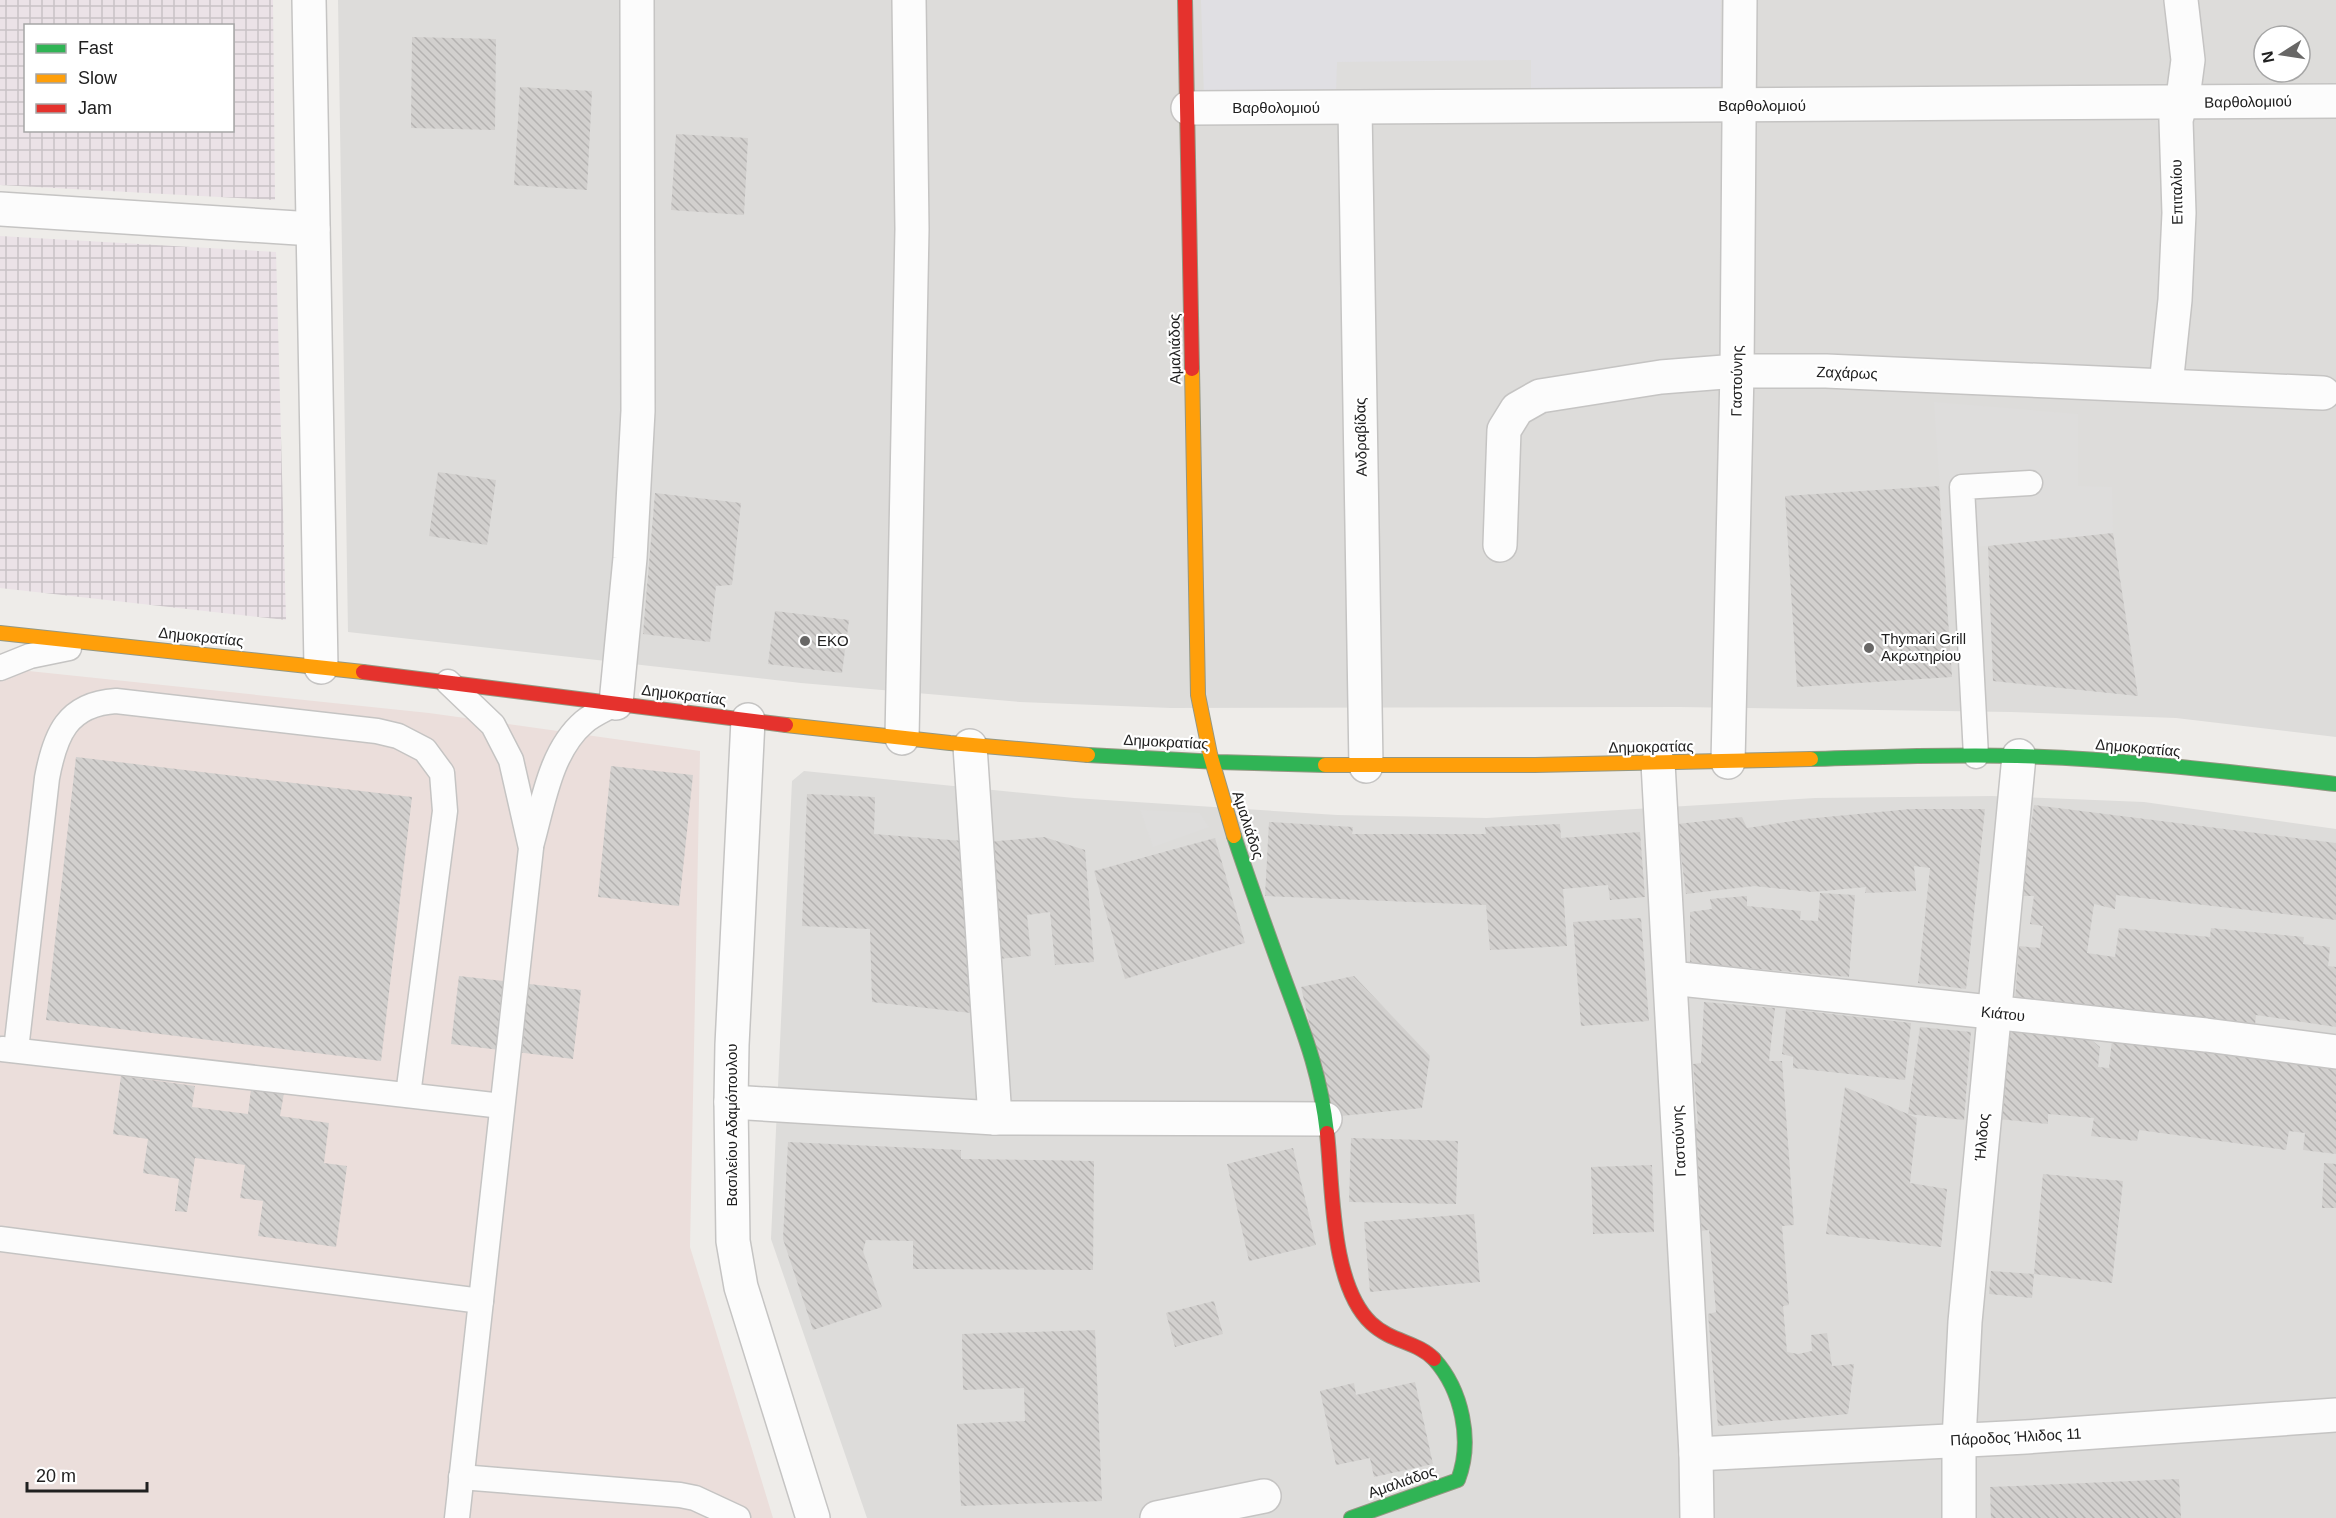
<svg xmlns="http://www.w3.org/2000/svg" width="2336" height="1518" font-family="Helvetica,sans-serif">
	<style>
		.residential { fill: #dddcda; fill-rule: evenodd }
		.commercial { fill: #ebdedb }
		.industrial { fill: url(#industrial-grid); fill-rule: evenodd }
		.parking { fill: #dedddc }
		.plaza { fill: #e0dfe3 }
		.building { fill: url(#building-back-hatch) }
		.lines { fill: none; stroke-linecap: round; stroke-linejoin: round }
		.lane-casing { stroke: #c5c4c3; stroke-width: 27 }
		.street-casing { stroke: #c5c4c3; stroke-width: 36 }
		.fast-casing { stroke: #949782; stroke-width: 16 }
		.slow-casing { stroke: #949782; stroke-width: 16 }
		.jam-casing { stroke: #949782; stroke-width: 16 }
		.lane { stroke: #fcfcfc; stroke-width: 24 }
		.street { stroke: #fcfcfc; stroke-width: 33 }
		.fast { stroke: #30b455; stroke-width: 14 }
		.slow { stroke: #ff9f0a; stroke-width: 14 }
		.jam { stroke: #e5322d; stroke-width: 14 }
		.poi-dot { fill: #686766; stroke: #fff; stroke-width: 2 }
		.labels { text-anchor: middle; stroke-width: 4.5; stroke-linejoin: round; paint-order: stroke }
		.street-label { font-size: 15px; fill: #202020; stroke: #fff }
		.poi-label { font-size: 15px; fill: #202020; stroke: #fff; text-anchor: start }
	</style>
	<defs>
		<pattern id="industrial-grid" width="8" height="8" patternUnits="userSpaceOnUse" patternTransform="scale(1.5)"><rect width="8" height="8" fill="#ebe2e7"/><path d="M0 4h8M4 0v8" fill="none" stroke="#c9c2c6"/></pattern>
		<pattern id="building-back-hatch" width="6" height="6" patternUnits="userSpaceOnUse" patternTransform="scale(1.5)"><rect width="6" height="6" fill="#d2d0ce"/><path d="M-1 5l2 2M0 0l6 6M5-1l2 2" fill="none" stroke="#b4b2b1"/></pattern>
	</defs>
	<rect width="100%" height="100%" fill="#eeece9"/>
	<g class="residential">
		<path d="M338,0H2336V737L2176,718L2011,712L1680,707L1171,708L1020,702L801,683L348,632ZM2264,36H2300V72H2264Z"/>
		<path d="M804,771L1074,798L1337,815L1487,818L1815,798L1992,796L2144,802L2336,829V1518H867L771,1239L792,781Z"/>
	</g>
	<path class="commercial" d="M0,668L429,713L700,751L690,1247L773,1518H0Z"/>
	<g class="industrial">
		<path d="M0,0H273L275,200L0,185ZM26,26H232V130H26Z"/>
		<path d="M0,236L276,252L286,620L0,588Z"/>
	</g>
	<g class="parking">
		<path d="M1531,60V97H1336L1337,62Z"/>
		<path d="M1934,402L2078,414V486L2112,487L2113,533L1944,550Z"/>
		<path d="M1140,810L1200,813L1209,827L1153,847Z"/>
	</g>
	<path class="plaza" d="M1201,0H1721L1720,96L1531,97V60L1337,62L1336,97L1204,98Z"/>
	<g class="building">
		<path d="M412,37L496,39L495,130L411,128Z"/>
		<path d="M520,87L592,91L587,190L514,185Z"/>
		<path d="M676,134L748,138L744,215L671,210Z"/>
		<path d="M438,472L496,480L487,545L429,536Z"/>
		<path d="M1939,486L1952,677L1797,687L1785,496Z"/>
		<path d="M655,493L741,503L732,585L716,586L710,642L643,634Z"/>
		<path d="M2113,533L2138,696L1993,681L1988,546Z"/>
		<path d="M775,611L849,620L842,673L768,664Z"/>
		<path d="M76,757L412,797L381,1061L46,1020Z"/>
		<path d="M611,766L693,775L679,906L598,897Z"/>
		<path d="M807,794L875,797L874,834L963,841L971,1013L872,1002L870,929L802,926Z"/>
		<path d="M2034,805L2336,843V920L2116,895L2115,909L2094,904L2087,953L2115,957L2119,928L2210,937L2211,928L2304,937L2303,944L2330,947L2328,966L2336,967V1027L2256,1015L2255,1025L2015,1000L2019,946L2040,948L2043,926L2030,924L2034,896H2022Z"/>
		<path d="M1911,809H1985L1966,989L1918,983L1930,868L1914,866L1916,891L1865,893L1866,887L1812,892L1754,886L1686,894L1677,824L1742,817L1747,828L1805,819Z"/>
		<path d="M1269,822L1353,827L1352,834H1486L1485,827L1560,824L1561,838L1640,832L1645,897L1610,900L1608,885L1563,889L1567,946L1490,950L1486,905L1265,896Z"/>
		<path d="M1044,837L1085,850L1094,962L1055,965L1050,912L1027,915L1031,956L997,959L987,842Z"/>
		<path d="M1215,838L1245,943L1125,979L1094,871Z"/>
		<path d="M1820,893L1855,895L1849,977L1690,963V912L1712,909L1710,899L1747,896V906L1801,911L1800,920L1818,921Z"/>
		<path d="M1641,918L1649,1021L1581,1026L1573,922Z"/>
		<path d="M459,976L581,990L573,1059L451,1044Z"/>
		<path d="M1354,976L1430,1056L1422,1108L1331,1117L1301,987Z"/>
		<path d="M1704,1002L1775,1008L1769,1061H1782L1794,1225L1782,1226L1789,1305L1783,1306L1787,1352L1798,1354L1812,1351L1811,1335L1827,1333L1832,1366L1854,1364L1848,1414L1718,1426L1708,1314L1716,1312L1709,1230L1700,1231L1692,1123L1698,1124L1693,1064L1701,1063Z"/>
		<path d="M1786,1009L1911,1023L1905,1080L1793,1068V1057L1782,1054Z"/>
		<path d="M1920,1027L1971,1032L1964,1120L1908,1114Z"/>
		<path d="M2005,1031L2089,1038L2100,1047L2098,1067L2109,1068L2112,1040L2336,1065V1154L2303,1150L2305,1133L2289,1131L2286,1150L2139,1130L2137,1141L2091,1136L2094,1118L2048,1114V1124L1998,1119Z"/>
		<path d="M121,1076L195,1086L192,1107L248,1114L251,1089L284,1093L280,1116L329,1123L324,1163L347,1166L336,1247L258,1236L263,1201L240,1198L245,1165L195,1158L187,1212L175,1211L179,1179L143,1173L148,1139L113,1134Z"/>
		<path d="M1845,1087L1917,1118L1910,1183L1947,1189L1941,1247L1826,1234Z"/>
		<path d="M1351,1138L1458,1141L1456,1204L1349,1202Z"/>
		<path d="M788,1142L961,1150V1159L1094,1161L1093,1270L913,1269V1241L866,1240L863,1251L882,1307L813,1330L783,1239Z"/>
		<path d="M1293,1148L1316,1245L1249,1261L1227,1164Z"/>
		<path d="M2324,1163L2336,1164V1208H2322Z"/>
		<path d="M1652,1165L1654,1232L1593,1234L1591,1167Z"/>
		<path d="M2043,1174L2123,1181L2112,1283L2034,1274L2032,1298L1989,1294L1991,1271L2034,1274Z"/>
		<path d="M1474,1214L1480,1282L1370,1292L1364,1222Z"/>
		<path d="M1214,1301L1223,1334L1175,1347L1166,1313Z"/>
		<path d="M1095,1330L1102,1501L961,1506L957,1424L1025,1421L1024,1388L963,1390L962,1334Z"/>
		<path d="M1415,1382L1433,1464L1374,1477L1370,1458L1336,1465L1320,1391L1354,1383L1356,1395Z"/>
		<path d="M2179,1479L2181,1518H1991L1990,1487Z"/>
	</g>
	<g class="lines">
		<g class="lane-casing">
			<g id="lane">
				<path d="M0,668L30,656L69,648"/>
				<path d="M448,682L493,725L511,760L531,848L457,1518"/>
				<path d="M1976,756L1962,487L2030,483"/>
				<path d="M531,846C543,804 550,751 584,722C593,714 606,709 616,703"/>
				<path d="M2,1049L502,1106"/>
				<path d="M16,1050L47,778C55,735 67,704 116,701L377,731L398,736L425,750L442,773L445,811L408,1095"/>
				<path d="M0,1239L481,1301"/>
				<path d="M461,1477L680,1495L695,1498L738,1518"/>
			</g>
		</g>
		<g class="street-casing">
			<g id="street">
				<path d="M309,0L321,667"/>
				<path d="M1188,108L2336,101"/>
				<path d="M1355,108L1366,766"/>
				<path d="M0,209L313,229"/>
				<path d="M2166,385L2175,300L2179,213L2176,120L2184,90L2188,60L2181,0"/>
				<path d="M1500,545L1504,430L1517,409L1540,396L1661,377L1737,371H1826L2323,393"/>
				<path d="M616,703L630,558L638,411L637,0"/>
				<path d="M748,720L732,1045L731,1102L733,1241L741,1287L813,1518"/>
				<path d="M902,738L912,229L909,0"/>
				<path d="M970,746L995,1118"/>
				<path d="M1728,762L1737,371L1740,0"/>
				<path d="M1658,763L1696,1454L1697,1518"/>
				<path d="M1671,978L2206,1035L2336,1052"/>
				<path d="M731,1102L995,1118L1325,1119"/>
				<path d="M1696,1454L2026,1437L2336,1415"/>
				<path d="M1157,1518L1264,1496"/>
				<path d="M1959,1518V1440L1965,1322L2019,756"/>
			</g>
		</g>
		<g class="fast-casing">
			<g id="fast">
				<path d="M1088,755L1218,762L1325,765"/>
				<path d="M1811,759C1880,757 1949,754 2017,756C2124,759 2230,772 2336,784"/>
				<path d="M1234,836C1249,881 1265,926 1281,970C1302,1028 1320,1070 1327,1133"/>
				<path d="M1351,1518L1458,1480C1473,1441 1462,1390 1434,1359"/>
			</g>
		</g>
		<g class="slow-casing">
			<g id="slow">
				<path d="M1192,369L1198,695L1210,754L1234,836"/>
				<path d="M0,633L363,672"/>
				<path d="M786,725L950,743L1088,755"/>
				<path d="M1325,765H1535L1811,759"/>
			</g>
		</g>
		<g class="jam-casing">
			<g id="jam">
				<path d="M1185,0L1192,369"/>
				<path d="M363,672L786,725"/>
				<path d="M1327,1133C1333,1186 1330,1284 1371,1323C1391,1342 1418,1342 1434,1359"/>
			</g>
		</g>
		<use href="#lane" class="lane"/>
		<use href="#street" class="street"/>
		<use href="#fast" class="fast"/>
		<use href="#slow" class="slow"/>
		<use href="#jam" class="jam"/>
	</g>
	<g class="poi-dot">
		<circle cx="805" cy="641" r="6"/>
		<circle cx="1869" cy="648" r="6"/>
	</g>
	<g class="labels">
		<g class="street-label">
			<text transform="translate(2248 102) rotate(-1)" y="5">Βαρθολομιού</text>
			<text x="1762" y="111">Βαρθολομιού</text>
			<text x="1276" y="113">Βαρθολομιού</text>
			<text transform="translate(2177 192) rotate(-91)" y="5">Επιταλίου</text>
			<text transform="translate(1175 349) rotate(-91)" y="5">Αμαλιάδος</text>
			<text transform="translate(1847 373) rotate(2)" y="5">Ζαχάρως</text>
			<text transform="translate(1737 381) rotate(-89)" y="5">Γαστούνης</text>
			<text transform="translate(1361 437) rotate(-91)" y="5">Ανδραβίδας</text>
			<text transform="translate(201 637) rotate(6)" y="5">Δημοκρατίας</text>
			<text transform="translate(684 695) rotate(7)" y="5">Δημοκρατίας</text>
			<text transform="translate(1166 742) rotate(3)" y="5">Δημοκρατίας</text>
			<text transform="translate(1651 747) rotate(-1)" y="5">Δημοκρατίας</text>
			<text transform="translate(2138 748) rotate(5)" y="5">Δημοκρατίας</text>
			<text transform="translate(1248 825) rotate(72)" y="5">Αμαλιάδος</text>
			<text transform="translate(2003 1014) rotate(6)" y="5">Κιάτου</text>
			<text transform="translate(732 1125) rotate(-90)" y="5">Βασιλείου Αδαμόπουλου</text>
			<text transform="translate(1982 1137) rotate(-85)" y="5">Ήλιδος</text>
			<text transform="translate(1679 1141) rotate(-93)" y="5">Γαστούνης</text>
			<text transform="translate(2016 1437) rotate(-3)" y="5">Πάροδος Ήλιδος 11</text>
			<text transform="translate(1402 1482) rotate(-19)" y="5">Αμαλιάδος</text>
		</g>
		<g class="poi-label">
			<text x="1881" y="644">Thymari Grill<tspan x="1881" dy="17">Ακρωτηρίου</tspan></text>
			<text x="817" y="646">EKO</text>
		</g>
	</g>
	<rect x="24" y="24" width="210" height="108" fill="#ffffff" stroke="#a6a6a6" stroke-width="1.5"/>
	<rect x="36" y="44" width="30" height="9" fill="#30b455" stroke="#a6a6a6" stroke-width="1.5"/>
	<text x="78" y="54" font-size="18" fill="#202020">Fast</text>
	<rect x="36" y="74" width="30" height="9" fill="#ff9f0a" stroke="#a6a6a6" stroke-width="1.5"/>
	<text x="78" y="84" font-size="18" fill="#202020">Slow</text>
	<rect x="36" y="104" width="30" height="9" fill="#e5322d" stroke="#a6a6a6" stroke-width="1.5"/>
	<text x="78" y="114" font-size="18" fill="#202020">Jam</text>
	<g transform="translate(2282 54) rotate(258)"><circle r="28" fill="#ffffff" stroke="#a6a6a6" stroke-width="1.5"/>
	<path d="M0-4.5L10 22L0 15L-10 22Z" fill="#686766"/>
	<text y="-9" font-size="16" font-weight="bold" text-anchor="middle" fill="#202020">N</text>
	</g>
	<path d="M27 1482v9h120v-9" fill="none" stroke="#202020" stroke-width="3"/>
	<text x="36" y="1482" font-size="18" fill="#202020" stroke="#ffffff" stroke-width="4.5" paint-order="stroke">20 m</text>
</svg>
